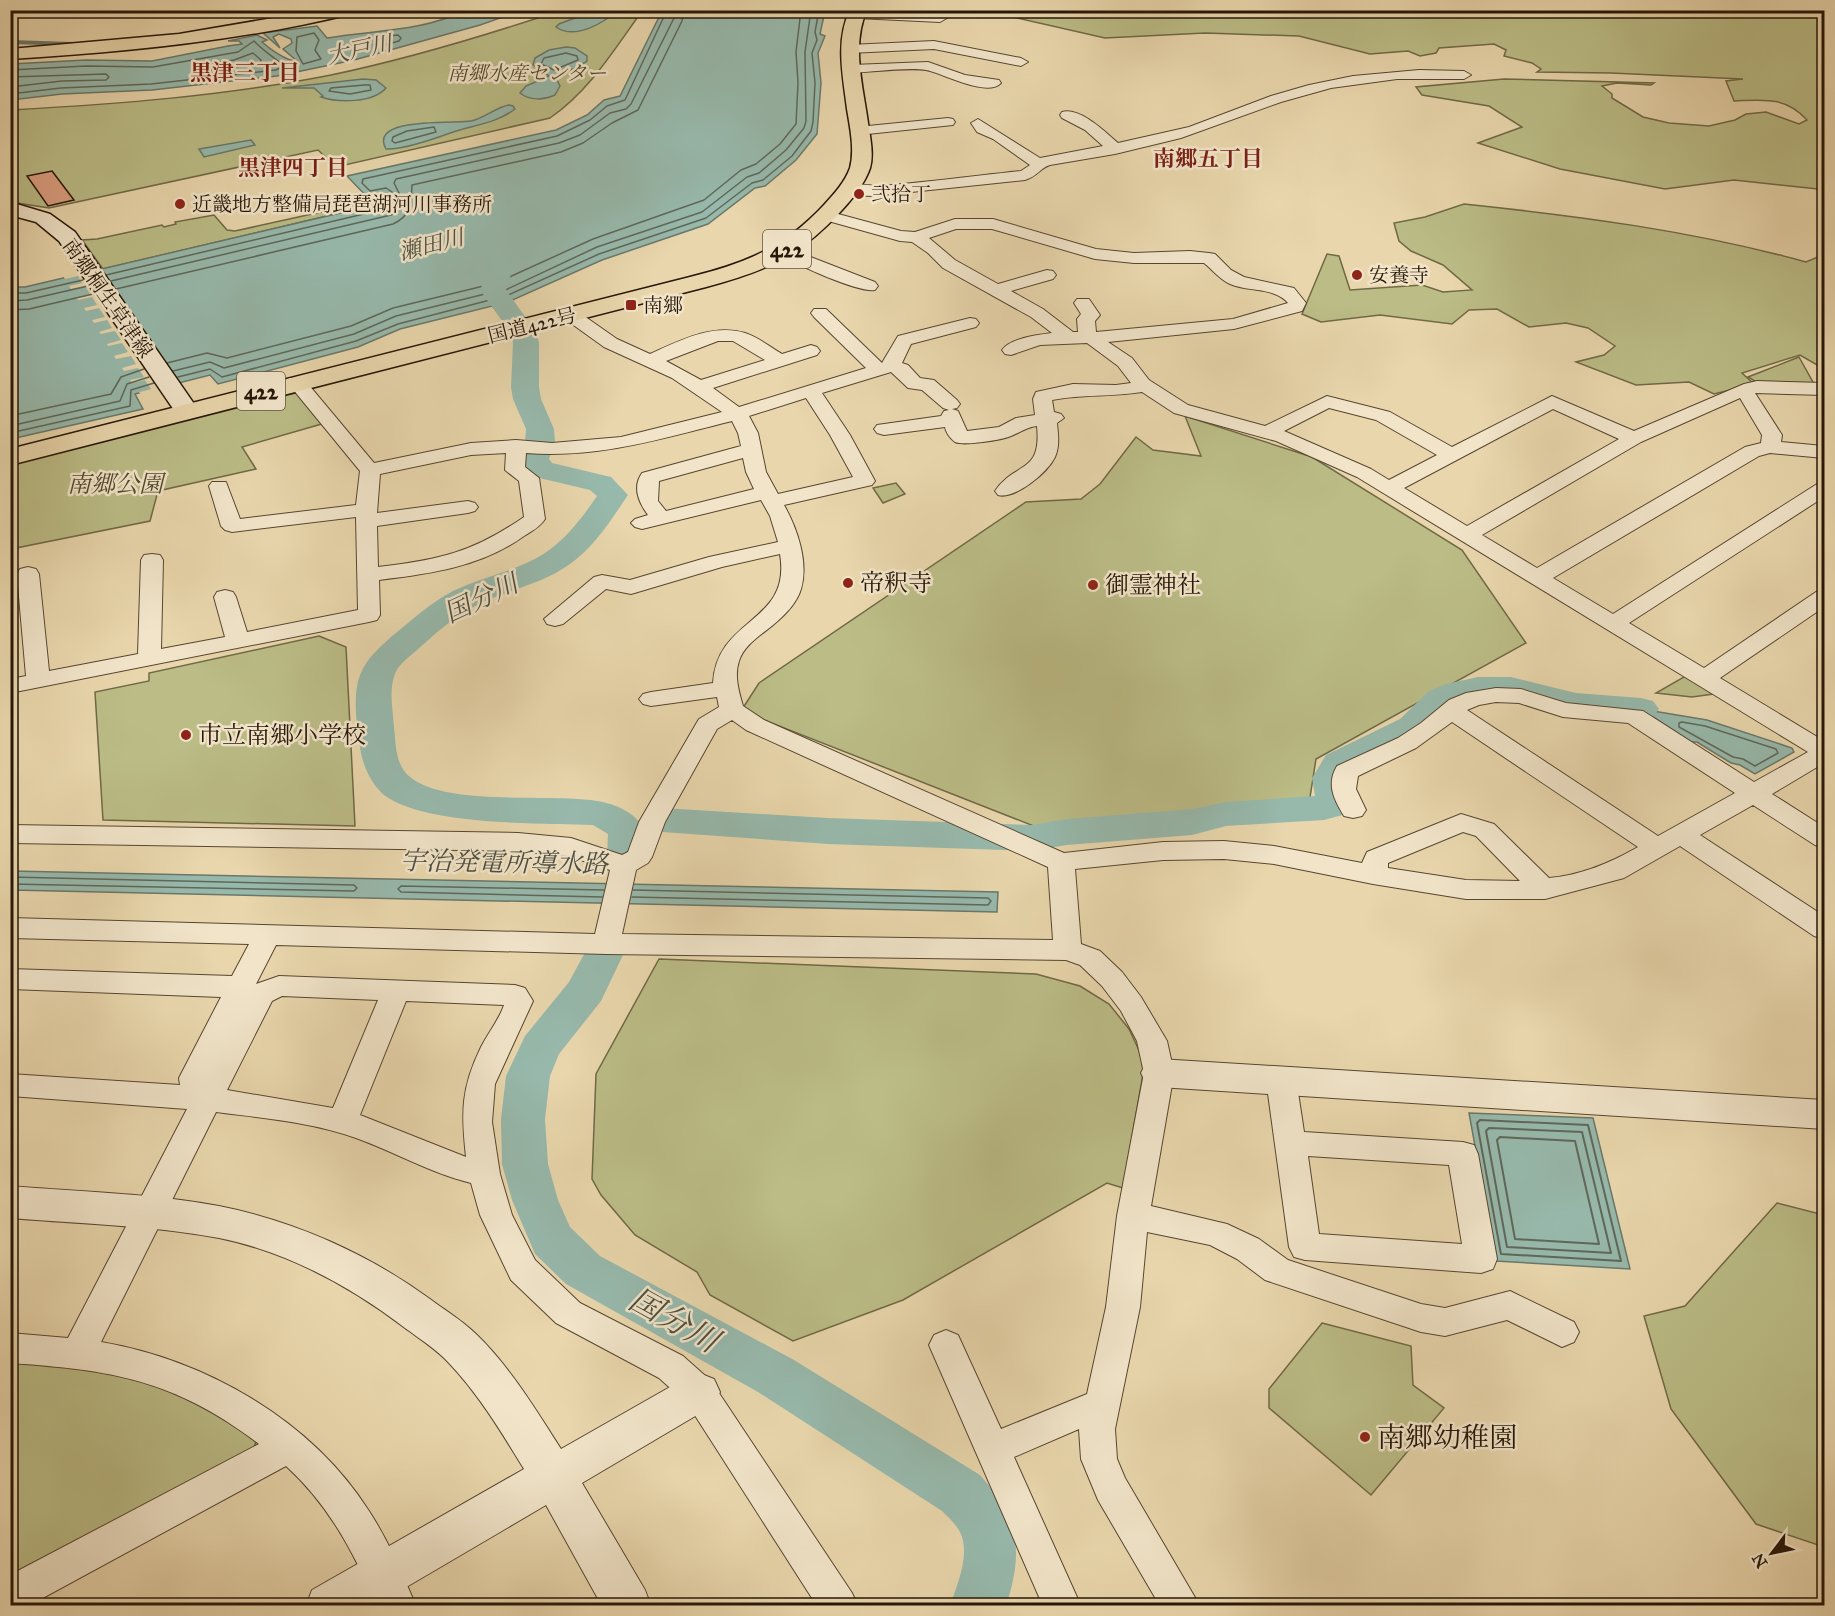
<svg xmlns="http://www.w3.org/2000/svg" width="1835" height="1616" font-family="'IM FELL Great Primer','Noto Serif JP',serif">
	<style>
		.green { fill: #bbbc86; stroke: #706946; stroke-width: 1.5 }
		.water { fill: #97b9ac; stroke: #6a786a; stroke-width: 1.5 }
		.pier { fill: #e9d6ac }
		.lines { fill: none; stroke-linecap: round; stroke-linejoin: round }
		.shore-far1 { stroke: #5e685a; stroke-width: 1.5 }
		.shore { stroke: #5e685a; stroke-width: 2 }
		.stream { stroke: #6a786a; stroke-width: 4 }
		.river { fill: #97b9ac; fill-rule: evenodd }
		.building { fill: #dc9e81; stroke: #261607; stroke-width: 1.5 }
		.minor-casing { stroke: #574630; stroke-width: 2 }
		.tertiary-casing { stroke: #574630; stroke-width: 2 }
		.secondary-casing { stroke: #261607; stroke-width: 3 }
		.primary-casing { stroke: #261607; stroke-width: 3 }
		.trunk-casing { stroke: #261607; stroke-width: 3 }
		.minor { fill: #f1e4c9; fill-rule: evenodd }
		.tertiary { fill: #f1e4c9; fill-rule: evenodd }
		.secondary { fill: #f1e4c9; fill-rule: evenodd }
		.primary { fill: #e9d6ac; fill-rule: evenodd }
		.trunk { fill: #e9d6ac; fill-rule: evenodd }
		.poi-dot { fill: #8f2418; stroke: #f1e4c9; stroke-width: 2 }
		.labels { text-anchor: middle; stroke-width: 5; stroke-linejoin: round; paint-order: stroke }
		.far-park-label { font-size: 20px; font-style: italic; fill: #53482d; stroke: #f1e4c9 }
		.far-poi-label { font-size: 20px; fill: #261607; stroke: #f1e4c9; text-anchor: start }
		.far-street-label { font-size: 20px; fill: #261607; stroke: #f1e4c9 }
		.far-water-label { font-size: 22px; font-style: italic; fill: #4e4f41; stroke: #f1e4c9 }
		.far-neighbourhood-label { font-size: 22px; font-weight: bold; fill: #7a1f14; stroke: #f1e4c9 }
		.shield { fill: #f1e4c9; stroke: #635441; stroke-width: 1.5 }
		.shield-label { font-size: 22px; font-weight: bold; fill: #261607 }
		.park-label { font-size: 24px; font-style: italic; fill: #53482d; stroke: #f1e4c9 }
		.poi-label { font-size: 24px; fill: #261607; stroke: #f1e4c9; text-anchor: start }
		.water-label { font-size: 26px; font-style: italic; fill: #4e4f41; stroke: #f1e4c9 }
		.near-poi-label { font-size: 28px; fill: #261607; stroke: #f1e4c9; text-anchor: start }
		.near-water-label { font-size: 32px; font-style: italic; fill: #4e4f41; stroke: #f1e4c9 }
	</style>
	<rect width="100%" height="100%" fill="#e9d6ac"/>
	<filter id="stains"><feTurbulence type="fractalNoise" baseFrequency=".00333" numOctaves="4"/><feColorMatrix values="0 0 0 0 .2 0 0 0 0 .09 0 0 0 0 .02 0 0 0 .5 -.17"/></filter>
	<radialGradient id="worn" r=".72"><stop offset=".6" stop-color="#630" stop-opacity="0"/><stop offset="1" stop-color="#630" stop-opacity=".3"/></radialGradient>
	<g class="green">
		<path d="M559,11H642C614,50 590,90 550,118L336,167L318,150L49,208L11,202V110C118,104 225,96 331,75C408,59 484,36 559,11Z"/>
		<path d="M1050,11L1091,13L1148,10L1824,11V187L1818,189L1734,180L1665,189L1560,169L1478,143L1522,127L1489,106L1422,95L1416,87L1504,79L1654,83L1651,85L1617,83L1602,86L1612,94V98L1643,117L1669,123L1709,126L1735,120L1746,114L1766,112L1799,124L1807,120C1785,96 1764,100 1734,101L1726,81L1743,79L1611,73L1537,72L1541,69L1532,63L1504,56L1506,50L1494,44L1439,48L1436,53L1420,56L1408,51L1370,54L1299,36L1205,33L1105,38L995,13L966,11Z"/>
		<path d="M385,193L392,199L390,201L103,269L82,240L97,239L162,225L164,227L176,224L175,222L214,215L227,230L235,231L371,201L368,198Z"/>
		<path d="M1464,204C1579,216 1694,231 1806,262L1820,256L1824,257V369L1800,355L1742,373L1754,384L1714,394L1689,382L1636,385L1576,362L1604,355L1615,346L1588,328L1566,323L1529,327L1497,309L1469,310L1452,324L1380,315L1321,322L1302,314L1327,254L1339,256L1350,290L1422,285L1443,292L1472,290L1443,265L1411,251L1399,241L1394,223L1425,217Z"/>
		<path d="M1799,357L1814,384L1758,383L1748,377Z"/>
		<path d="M299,391L325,423L242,447L256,469L158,491L150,521L11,549V464Z"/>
		<path d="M1185,416L1312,457L1462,550L1526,643L1316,759L1308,810L1049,832L741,711L759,683L1026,502L1081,499L1100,484L1136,437L1153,450L1201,456Z"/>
		<path d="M896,483L905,494L883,503L873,488Z"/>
		<path d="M319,636L346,647L355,826L103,820L95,692L149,681V673Z"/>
		<path d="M1689,674L1721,693L1692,697L1656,693Z"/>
		<path d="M659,959L1036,974L1080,986L1109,1004L1129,1029L1145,1063L1123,1188L1107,1183L903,1300L793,1341L710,1295L697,1272L635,1235L601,1195L592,1179L596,1074Z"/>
		<path d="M1777,1203L1824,1215V1547L1756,1524L1671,1409L1644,1316L1685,1306Z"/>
		<path d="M1322,1323L1411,1346L1413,1385L1444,1408L1371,1495L1269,1408V1389Z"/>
		<path d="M11,1358L151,1380L259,1433L252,1453L11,1580Z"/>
	</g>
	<g class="water">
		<path d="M466,10L520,11L480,25L354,60L277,76L152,90L62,94L11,100V64L86,60L152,61L228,46L242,44L239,41H228L257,35L267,40L262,42C270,49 286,61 297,61L283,49L292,43L291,39L279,34L273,37L280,48L263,33L317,26L327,38C373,30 422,32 466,10Z"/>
		<path d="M662,11H825L820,34L825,36L818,53L821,83L817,134L796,160L765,186L755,188L708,224L602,260L510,301L519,315L504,319L492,306L400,329L358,347L218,384L210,375L135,394L143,409L11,439L10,287H25L387,202L391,199L385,193L368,198L347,176L556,130L587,115L604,100L620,96Z"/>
		<path d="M588,13H602L608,18C593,28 572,38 556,27L559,24Z"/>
		<path d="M566,47L575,48L587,56V61L578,67L555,76L560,86L555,95C544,100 530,101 520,93L526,86L549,76L533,65L535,58L549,50Z"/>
		<path d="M363,79L376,80L386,88C373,103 339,103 321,97L323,96L314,88H282Z"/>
		<path d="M509,105L513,106L515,109C497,123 474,125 453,132C434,139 403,150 386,149C367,116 459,124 471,121C485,118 496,107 509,105Z"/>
		<path d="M251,140L255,145L204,157L199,149Z"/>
		<path d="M1641,709L1707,720L1792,748L1794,752L1755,774L1740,765L1731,763L1697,742H1691Z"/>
		<path d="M11,871L998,892L997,912L11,890Z"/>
		<path d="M1469,1113L1593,1118L1630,1269L1496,1261Z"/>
	</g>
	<path class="pier" d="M101,267L181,384L141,395L139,392L151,389L145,380L132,383L130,380L144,377L138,368L124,371L122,368L136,364L131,356L116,359L114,356L128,352L122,343L108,346L107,344L121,340L115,331L101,334L99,332L112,328L107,320L94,323L92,320L105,317L99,308L86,311L84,308L97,305L92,297L78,300L76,298L90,294L85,286L71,289L69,286L82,283L78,276L65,279L63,276Z"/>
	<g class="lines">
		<g class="shore-far1">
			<path d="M314,33L319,40L315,50L321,59L303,64L296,51L297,37Z"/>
			<path d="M398,35L401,38L399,41L377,47L374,45L377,37Z"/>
			<path d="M253,53L261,60L260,64L202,71L199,69L201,65L234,60Z"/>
			<path d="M566,53L577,56L578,60L554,70L541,64L544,58Z"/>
			<path d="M10,70L86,66L153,67L238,52L254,41C263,51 274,57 284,66L276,70L151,84L61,88L10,94"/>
			<path d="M10,77L106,74L109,77L106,80L62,81L10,87"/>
			<path d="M364,85H370L371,90L350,94L329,91L331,88Z"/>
			<path d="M434,127L436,132L395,143L392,141L393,137L407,131Z"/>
			<path d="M106,275L389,208L396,203L395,194L386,188L370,191L362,183L363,179L557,136L590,120L607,106L625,100L667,10"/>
			<path d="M111,281L391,215L401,209L403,201L394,183L396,179L559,143L580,135L610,113L626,109L631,104L674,18L675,10"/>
			<path d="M116,289L393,224C412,215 411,204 412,185L561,152L583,143L612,123L638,110L682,21L684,10"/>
			<path d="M10,293H26L83,280"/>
			<path d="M10,301L27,300L88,286"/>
			<path d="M10,310L29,309L93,294"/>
			<path d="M167,363L207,353L227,358L351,326L393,308L496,283L593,239L704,200L741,170L756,164L780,144L796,124L798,83L796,52L801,10"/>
			<path d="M173,371L210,362L224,368L354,334L396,316L489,293H499L597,247L702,212L747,177L759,173L786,150L804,128L806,121L805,52L811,10"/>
			<path d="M178,377L210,369L222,377L356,341L398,324L490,300L502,305L508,295L599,254L706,218L752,183L763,180L792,156L811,131L813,122L815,83L812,53L817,40L815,32L819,10"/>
			<path d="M10,416L111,394L121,377L144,369"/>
			<path d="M10,426L120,401L127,384L149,377"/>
			<path d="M10,433L130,406L131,390L154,383"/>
			<path d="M1682,722L1705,726L1776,749L1778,753L1755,766L1743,759L1733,757L1679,727V723Z"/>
			<path d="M10,877L354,885L357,888L354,891L10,884"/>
			<path d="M602,897L401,892L398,889L401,886L604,890"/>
			<path d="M632,897L988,905L991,901L988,898L633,890"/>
		</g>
		<g class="shore">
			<path d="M1480,1120L1588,1125L1621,1261L1501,1254L1477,1123Z"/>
			<path d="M1489,1128L1582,1132L1611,1253L1507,1247L1486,1131Z"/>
			<path d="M1500,1137L1575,1141L1599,1244L1515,1239L1497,1140Z"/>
		</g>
		<path class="stream" d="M10,42L73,44"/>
		<g class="river">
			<path d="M499,263L508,266L512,271L506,290L536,332L539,343V387L541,399L554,429L555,442L549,459L552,463L611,477L628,495C611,520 595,546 570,564C541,585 506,590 475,606C453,617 435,634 417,650C408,658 397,665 394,677C389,693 393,710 394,727C396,744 395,765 410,777C447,807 549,793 597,801C631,806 661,830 640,865L626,869L612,865L607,856L608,834L593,825C542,823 425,826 384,795C371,784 362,764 360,747C357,726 352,696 360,675C366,659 379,648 391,637C411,621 430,603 453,591C483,577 517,571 545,553C567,538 582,518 597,496L590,490L531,476L519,460L525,442L526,429L513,399L511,387L513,343L510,332L480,290L490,266Z"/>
			<path d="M1478,677H1511L1576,693L1641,698L1653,701L1659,709L1653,717L1641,720L1576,715L1511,699H1478L1453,707L1426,735L1353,771C1346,783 1351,792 1356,804L1350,813L1324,820L1226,826L1192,835L1067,845L1032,851L828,844L662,832L649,829L643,820L649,811L662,808L828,818L1032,825L1067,819L1192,809L1226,802L1315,796L1312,778L1326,755L1400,719L1429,691L1446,684Z"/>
			<path d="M603,940L617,945L623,955L601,1001L559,1054L550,1076L545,1119L548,1164L558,1200L570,1227L600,1256L794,1360L980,1475C1019,1518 1024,1551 1006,1606H950C957,1585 971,1554 960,1532C956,1524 948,1517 942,1511L758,1392L566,1284L535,1254L512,1200L502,1164L501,1119L506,1076L525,1036L569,982L589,945Z"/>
		</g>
	</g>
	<path class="building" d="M52,171L74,200L48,206L27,176Z"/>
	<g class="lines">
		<g class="minor-casing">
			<g id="minor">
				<path d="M855,10L940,14L947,18L940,22L857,18L850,14Z"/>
				<path d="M934,41L1021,58L1028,62L1021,66L934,49L849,53L842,49L849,45Z"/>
				<path d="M928,62L965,75L999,80L1001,83C987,98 943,73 926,70C907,67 873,72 852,73L845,69L852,65Z"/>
				<path d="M1419,70L1464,71L1471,75L1464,79H1397L1331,88L1281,102L1181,138L1115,154L1050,165C1040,168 1038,176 1025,180L873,196L849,195L841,190C849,181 870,186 881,186C928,182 975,176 1021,171L1030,165L993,139L977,132L971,123L978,119L1040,158L1103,146L1085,130L1062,118L1060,115L1062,112C1080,107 1105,132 1118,143L1189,127L1271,96L1309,85L1353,76Z"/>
				<path d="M948,118L953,119L955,122L953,125L858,135L851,131L858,127Z"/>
				<path d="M827,211L901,231L915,232L955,219H993L1096,249L1134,253L1190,251L1209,253L1215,254L1231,270L1244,277L1294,288L1306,303L1302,311L1234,329L1108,342L1132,358L1149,380L1188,405L1265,426L1327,396L1390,412L1452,447L1552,396L1634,431L1744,384L1757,381L1824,383V395L1755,393L1782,435L1781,442L1824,446V458L1770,453L1759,456L1553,578L1613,614L1817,484L1824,482V497L1629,623L1704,668L1816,592L1824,590V607L1720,678L1824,741V763L1772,794L1824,827V848L1815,845L1753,805L1700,835L1824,916V939L1814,936L1680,846L1624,878L1545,899H1466L1373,884L1274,864L1224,859L1163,860L1075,869L1081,944L1100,951L1122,972L1141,997L1167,1041L1174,1073L1151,1206L1227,1224L1259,1239L1288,1260L1421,1304L1445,1308L1510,1291L1574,1322L1579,1332L1574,1342L1562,1347L1507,1320L1445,1336L1421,1332L1265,1280L1237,1259L1210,1245L1147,1232L1140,1307L1115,1429L1117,1459L1125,1478L1200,1606H1160L1098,1500L1081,1459L1079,1429L1014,1457L1081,1606H1043L929,1345L934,1335L946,1330L958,1335L1001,1429L1087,1394L1106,1307L1117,1216L1144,1073L1137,1041L1121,1011L1102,986L1080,965L1066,960L606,954L276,945L256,984L279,976L515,985L525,988L533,1001L495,1084L492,1122L500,1174L512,1215L535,1260L580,1303L683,1356L711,1381L852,1593L858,1606H817L687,1403L659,1378L556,1323L511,1280L480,1215L471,1183C430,1173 395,1152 356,1138C312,1122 262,1118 216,1112L101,1342C206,1360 311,1420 369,1511C388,1540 402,1573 416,1606H377C354,1553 329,1505 286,1466L28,1606H10V1575L259,1444C175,1380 113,1370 10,1363V1333L68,1338L187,1109L10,1096V1074L180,1085L179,1078L221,997L10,989V969L232,976L249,944L10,938V918L595,934L610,870L569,856L518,851L10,843V825L518,833L571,838L622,855L628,852L639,822L696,724L699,719L719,707L717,697L651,706L643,704L639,699L643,694L651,692L713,683C717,616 792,624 780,554L722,567L631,594L606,589L563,624L555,626L547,624L544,619L594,577L602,575L630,580L709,557L778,542L770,516L761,500L642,529L635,527L631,523L635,519L648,515C639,503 632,487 642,473L741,446L738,433L732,421C664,438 597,459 526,453L525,467L539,478L545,519C540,527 532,531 524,536C481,567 430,574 379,580L380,615L377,620L369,622L10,693V679L26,676L17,574L20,569L28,567L36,569L39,574L49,671L138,654L141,560L144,555L152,554L160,555L163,560L161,649L225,637L214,597L217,592L225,590L233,592L236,597L247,632L358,610L356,517L232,532L225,530L221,526L209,486L212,482H226L240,519L356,505L360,471L287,382L289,378H303L374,463L471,443L516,440L552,443L621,437L722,412L672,378L604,347L565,319L562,315L565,311H577L617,339L650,354C679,341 713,323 745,333C758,337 770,347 782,354L811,345L817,347L820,351L817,355L713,388L739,407L866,368L814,317L811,313L814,309H826L882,363L898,336L970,318L976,319L979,323L976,327L911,344L902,363L908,365L920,378L934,380L957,400L960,404L957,408L952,409L958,411L967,431L999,427L1016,418L1035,415L1033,399L1036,392L1073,384L1116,385L1131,383L1118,366L1087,343L1040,345L1011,355L1005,354L1002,350C1011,338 1037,335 1052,333L1031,317L943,268L928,253L912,242L900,241L821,219L819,216L821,213ZM956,229H992L1095,259L1134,263H1204C1213,270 1219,279 1230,284C1248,292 1275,287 1288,303L1233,319L1096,332L1095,321L1100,315L1089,299H1077L1074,303L1081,314L1077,319L1078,332H1073L1043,309L1011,291L1053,279L1056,275L1053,271L1047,270L998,284L955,260L929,238ZM718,341H733L765,360L701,380L666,361ZM891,372L908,388L922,390L943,408L949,410L944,411L941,416L877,425L874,429L877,433L884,435L945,427C946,433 950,438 955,442C964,446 1002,440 1011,436C1021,432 1027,427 1037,426C1042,475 1015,461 995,491L998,495C1015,500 1048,472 1055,457C1060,446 1058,434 1057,423L1064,418L1061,414L1054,412L1052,400C1082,394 1112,397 1142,392L1174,413L1276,441L1357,477L1808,752L1754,782L1643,711L1566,703L1521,689L1496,688L1466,693L1449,700L1421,723L1398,738L1337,766C1326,784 1334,800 1344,816L1353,818L1362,816L1366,810L1356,789L1358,776L1416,748L1452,722L1638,847C1610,863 1582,875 1549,878L1494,824L1461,814L1367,852L1362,863L1274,846L1224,841L1163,842L1064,853L764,720L743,706C739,692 734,676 739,661C744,645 761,635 773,625C784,616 797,603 801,589C809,562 797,528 784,505L872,485L875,481L850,435L822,393ZM806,398L830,435L853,477L778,494L766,472L758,433L749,416ZM1740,398L1762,435L1761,443L1745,447L1537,568L1482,535L1641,442ZM1329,408L1376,420L1437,455L1389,480L1371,469L1284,431ZM1553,409L1619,439L1467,526L1404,488ZM506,453L505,470L519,481L524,517C474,552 439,560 378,567L377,526L468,513L475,511L478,507L475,503L468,501L377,513L380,474L471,455ZM743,458L746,472L754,489L666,511L658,501L659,481ZM1496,702L1519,703L1563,717L1628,723L1735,793L1658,836L1467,710L1479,705ZM732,720L746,730L1048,867L1053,940L622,934L636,870L648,863L652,857L665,822L717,729ZM1463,832L1476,836L1520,881L1466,880L1388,868V863ZM282,996L378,1000L333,1108L227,1090L272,1001ZM406,1001L504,1005C499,1020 488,1033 481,1047C461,1088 461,1112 466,1157L360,1115Z"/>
				<path d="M786,245L808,256L875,282L878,286L875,290C860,293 788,263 778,250Z"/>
				<path d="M1281,1068L1292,1071L1296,1079L1304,1132L1463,1142L1474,1145L1478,1154L1497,1259L1493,1269L1481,1273L1305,1260L1294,1257L1289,1247L1266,1079L1270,1071ZM1308,1156L1449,1165L1462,1244L1319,1234Z"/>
			</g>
		</g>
		<g class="tertiary-casing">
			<g id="tertiary">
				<path d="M1159,1059L1824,1100V1129L1159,1087L1146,1083L1141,1073L1146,1063Z"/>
				<path d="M10,1186C80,1192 151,1193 219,1206C295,1221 368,1254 430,1299C446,1311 463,1321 477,1335C510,1367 536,1410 561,1449L684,1379L699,1373L714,1379L720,1392L714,1405L582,1483L645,1590L651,1606H602L546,1505L374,1606H306L312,1590L524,1469C502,1433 478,1393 448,1362C436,1349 420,1339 405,1328C350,1286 288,1252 219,1238C150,1225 80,1224 10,1218Z"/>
			</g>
		</g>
		<g class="secondary-casing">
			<path id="secondary" d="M10,202L50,214L75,232L199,411L196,416L187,418L178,416L59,241L36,222L10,215Z"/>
		</g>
		<g class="primary-casing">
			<path id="primary" d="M320,10H353L351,14C240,41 125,52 10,59V49L179,34Z"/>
		</g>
		<g class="trunk-casing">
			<path id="trunk" d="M850,10H867C851,45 863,86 868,123C870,137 874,154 870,168C865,183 853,198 842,210C799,257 766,271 706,287L10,465V449L690,277C746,263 784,248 824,205C834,194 845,182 850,168C855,150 850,127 847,109C843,76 835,41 850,10Z"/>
		</g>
		<use href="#minor" class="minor"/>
		<use href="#tertiary" class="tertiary"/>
		<use href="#secondary" class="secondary"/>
		<use href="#primary" class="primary"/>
		<use href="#trunk" class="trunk"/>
	</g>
	<g class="poi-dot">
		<circle cx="859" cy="194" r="6"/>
		<circle cx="180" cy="204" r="6"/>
		<circle cx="1357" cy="275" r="6"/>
		<rect x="625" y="299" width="12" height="12" rx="3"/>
		<circle cx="848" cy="583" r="6"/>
		<circle cx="1093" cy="585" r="6"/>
		<circle cx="186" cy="735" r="6"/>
		<circle cx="1365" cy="1437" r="6"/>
	</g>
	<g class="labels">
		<g class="far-park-label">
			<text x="527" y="80">南郷水産センター</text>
		</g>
		<g class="far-poi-label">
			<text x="871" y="201">弐拾丁</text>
			<text x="192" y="211">近畿地方整備局琵琶湖河川事務所</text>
			<text x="1369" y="282">安養寺</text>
			<text x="643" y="312">南郷</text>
		</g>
		<g class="far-street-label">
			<text transform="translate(108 298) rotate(55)" y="7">南郷桐生草津線</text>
			<text transform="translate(532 325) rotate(-14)" y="7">国道422号</text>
		</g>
		<g class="far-water-label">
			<text transform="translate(359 49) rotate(-12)" y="8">大戸川</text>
			<text transform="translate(431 244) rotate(-14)" y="8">瀬田川</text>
		</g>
		<g class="far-neighbourhood-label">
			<text x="245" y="80">黒津三丁目</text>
			<text x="1208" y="166">南郷五丁目</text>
			<text x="293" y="175">黒津四丁目</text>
		</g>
		<g class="shield">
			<rect x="763" y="230" width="48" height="38" rx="4.5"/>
			<rect x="237" y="372" width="48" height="38" rx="4.5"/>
		</g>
		<g class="shield-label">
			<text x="787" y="257">422</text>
			<text x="261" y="399">422</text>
		</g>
		<g class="park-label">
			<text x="115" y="492">南郷公園</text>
		</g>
		<g class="poi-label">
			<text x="860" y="591">帝釈寺</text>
			<text x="1105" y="593">御霊神社</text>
			<text x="198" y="743">市立南郷小学校</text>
		</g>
		<g class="water-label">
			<text transform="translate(481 598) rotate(-25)" y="9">国分川</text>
			<text transform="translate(504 862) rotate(1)" y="9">宇治発電所導水路</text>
		</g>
		<g class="near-poi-label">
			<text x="1377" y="1447">南郷幼稚園</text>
		</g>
		<g class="near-water-label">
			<text transform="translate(674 1320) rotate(29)" y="11">国分川</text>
		</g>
	</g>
	<rect width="1835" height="1616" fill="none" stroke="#e9d6ac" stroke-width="36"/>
	<rect x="12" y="12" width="1811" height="1592" fill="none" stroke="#261607" stroke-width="3"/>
	<rect x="18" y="18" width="1799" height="1580" fill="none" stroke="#261607" stroke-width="1.5"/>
	<g transform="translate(1772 1553) rotate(238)" stroke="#f1e4c9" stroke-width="4.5" paint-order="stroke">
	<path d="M0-4.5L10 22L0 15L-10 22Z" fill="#261607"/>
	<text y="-9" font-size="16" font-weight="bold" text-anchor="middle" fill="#261607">N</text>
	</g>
	<rect width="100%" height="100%" filter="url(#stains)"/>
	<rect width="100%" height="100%" fill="url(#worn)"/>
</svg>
